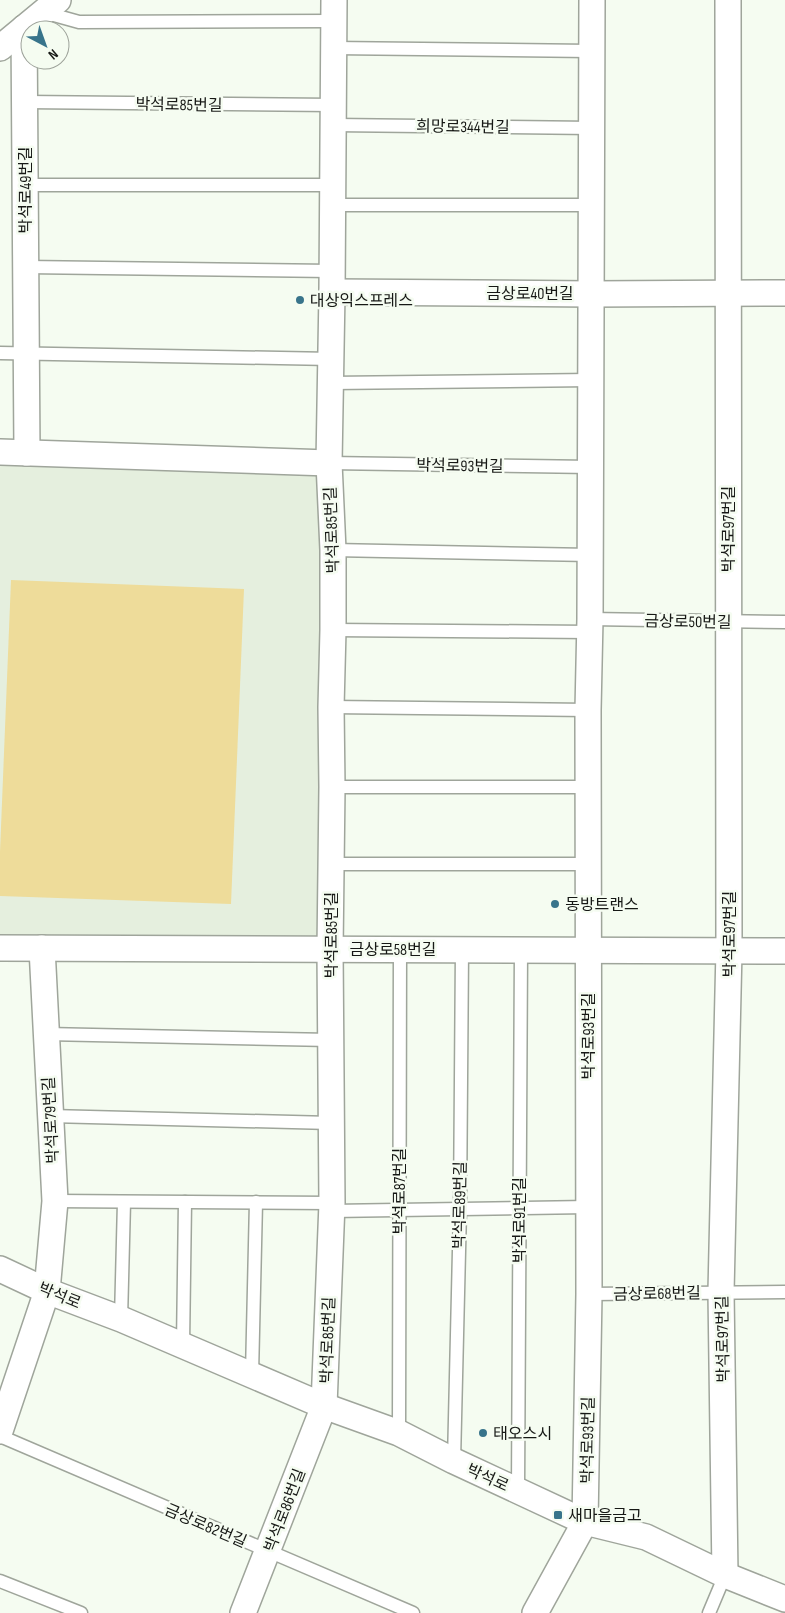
<svg xmlns="http://www.w3.org/2000/svg" width="785" height="1613" font-family="'Sofia Sans Condensed','Noto Sans KR',sans-serif">
	<style>
		.built { fill: #e5efde }
		.green { fill: #eedc9a }
		.lines { fill: none; stroke-linecap: round; stroke-linejoin: round }
		.lane-casing { stroke: #9fa59b; stroke-width: 15 }
		.street-casing { stroke: #9fa59b; stroke-width: 28 }
		.lane { stroke: #fff; stroke-width: 12 }
		.street { stroke: #fff; stroke-width: 25 }
		.poi-dot { fill: #38748b; stroke: #f5fcf1; stroke-width: 2 }
		.labels { text-anchor: middle; stroke-width: 5; stroke-linejoin: round; paint-order: stroke }
		.street-label { font-size: 16px; fill: #161815; stroke: #f5fcf1 }
		.poi-label { font-size: 16px; fill: #161815; stroke: #f5fcf1; text-anchor: start }
	</style>
	<rect width="100%" height="100%" fill="#f5fcf1"/>
	<path class="built" d="M0,459L325,470L322,941L0,945Z"/>
	<path class="green" d="M11,580L244,589L231,904L0,896V852Z"/>
	<g class="lines">
		<g class="lane-casing">
			<g id="lane">
				<path d="M43,12L79,22L334,21"/>
				<path d="M333,48L591,51"/>
				<path d="M25,102L334,105"/>
				<path d="M334,125L593,128"/>
				<path d="M25,185H333"/>
				<path d="M333,205H591"/>
				<path d="M26,267L332,271"/>
				<path d="M0,353L332,359"/>
				<path d="M331,383L591,380"/>
				<path d="M329,463L591,467"/>
				<path d="M333,550L591,555"/>
				<path d="M590,619L785,622"/>
				<path d="M333,630L590,632"/>
				<path d="M331,707L588,710"/>
				<path d="M332,787H588"/>
				<path d="M331,864H588"/>
				<path d="M46,1034L331,1040"/>
				<path d="M50,1116L331,1123"/>
				<path d="M55,1201L332,1203"/>
				<path d="M332,1211L588,1207"/>
				<path d="M589,1294L785,1292"/>
				<path d="M121,1319L124,1202"/>
				<path d="M183,1345L185,1202"/>
				<path d="M252,1374L256,1202"/>
				<path d="M399,1433L400,949"/>
				<path d="M0,1436L413,1613"/>
				<path d="M454,1461L460,1209L462,949"/>
				<path d="M518,1490L521,950"/>
				<path d="M0,1581L81,1613"/>
				<path d="M709,1613L725,1575"/>
			</g>
		</g>
		<g class="street-casing">
			<g id="street">
				<path d="M24,28L27,453"/>
				<path d="M0,48L58,0"/>
				<path d="M332,292L592,294L785,293"/>
				<path d="M0,452L329,463"/>
				<path d="M0,948L785,951"/>
				<path d="M0,1269L47,1291L121,1319L324,1406L399,1433L454,1461L585,1522L646,1537L725,1575L785,1599"/>
				<path d="M0,1431L47,1291L55,1201L42,948"/>
				<path d="M725,1575L721,1292L729,950L728,0"/>
				<path d="M243,1613L324,1406L332,1203L330,950L332,787L331,707L333,630V550L329,463L332,292L334,0"/>
				<path d="M535,1613L585,1522L589,1294L588,710L590,619L592,0"/>
			</g>
		</g>
		<use href="#lane" class="lane"/>
		<use href="#street" class="street"/>
	</g>
	<g class="poi-dot">
		<circle cx="300" cy="300" r="5"/>
		<circle cx="555" cy="904" r="5"/>
		<circle cx="483" cy="1433" r="5"/>
		<rect x="553" y="1510" width="10" height="10" rx="2.5"/>
	</g>
	<g class="labels">
		<g class="street-label">
			<text transform="translate(179 104) rotate(1)" y="6">박석로85번길</text>
			<text transform="translate(463 126) rotate(1)" y="6">희망로344번길</text>
			<text transform="translate(25 190) rotate(-90)" y="6">박석로49번길</text>
			<text x="530" y="299">금상로40번길</text>
			<text transform="translate(460 465) rotate(1)" y="6">박석로93번길</text>
			<text transform="translate(728 529) rotate(-90)" y="6">박석로97번길</text>
			<text transform="translate(331 530) rotate(-92)" y="6">박석로85번길</text>
			<text transform="translate(688 621) rotate(1)" y="6">금상로50번길</text>
			<text transform="translate(729 934) rotate(-90)" y="6">박석로97번길</text>
			<text transform="translate(331 935) rotate(-90)" y="6">박석로85번길</text>
			<text x="393" y="955">금상로58번길</text>
			<text transform="translate(588 1036) rotate(-90)" y="6">박석로93번길</text>
			<text transform="translate(50 1120) rotate(-93)" y="6">박석로79번길</text>
			<text transform="translate(399 1191) rotate(-90)" y="6">박석로87번길</text>
			<text transform="translate(459 1205) rotate(-89)" y="6">박석로89번길</text>
			<text transform="translate(519 1220) rotate(-90)" y="6">박석로91번길</text>
			<text transform="translate(657 1293) rotate(-1)" y="6">금상로68번길</text>
			<text transform="translate(60 1295) rotate(22)" y="6">박석로</text>
			<text transform="translate(722 1339) rotate(-91)" y="6">박석로97번길</text>
			<text transform="translate(327 1340) rotate(-88)" y="6">박석로85번길</text>
			<text transform="translate(587 1440) rotate(-89)" y="6">박석로93번길</text>
			<text transform="translate(488 1477) rotate(24)" y="6">박석로</text>
			<text transform="translate(284 1510) rotate(-69)" y="6">박석로86번길</text>
			<text transform="translate(206 1525) rotate(23)" y="6">금상로82번길</text>
		</g>
		<g class="poi-label">
			<text x="310" y="306">대상익스프레스</text>
			<text x="565" y="910">동방트랜스</text>
			<text x="493" y="1439">태오스시</text>
			<text x="568" y="1521">새마을금고</text>
		</g>
	</g>
	<g transform="translate(45 45) rotate(139)"><circle r="24" fill="#f5fcf1" stroke="#9ca199"/>
	<path d="M0-4L9 19L0 12L-9 19Z" fill="#38748b"/>
	<text y="-8" font-size="14" font-weight="bold" text-anchor="middle" fill="#161815">N</text>
	</g>
</svg>
